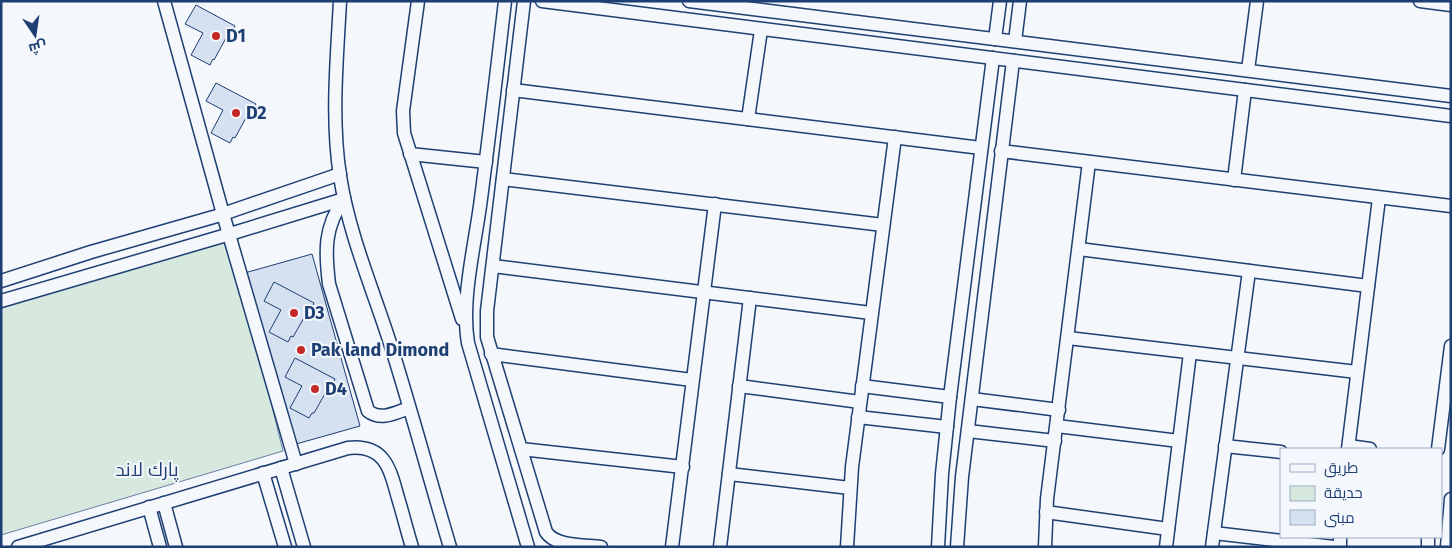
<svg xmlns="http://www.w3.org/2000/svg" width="1452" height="548" font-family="'Fira Sans',Cairo,sans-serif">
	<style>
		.green { fill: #d7e8df; stroke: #687fa3 }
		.building { fill: #d5e0f0; stroke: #1d3f73 }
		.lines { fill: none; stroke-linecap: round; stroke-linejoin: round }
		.minor-casing { stroke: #1d3f73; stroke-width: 15 }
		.minor { stroke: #f4f7fb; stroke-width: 12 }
		.poi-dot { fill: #c62828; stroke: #f4f7fb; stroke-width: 2 }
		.labels { text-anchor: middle; stroke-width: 4; stroke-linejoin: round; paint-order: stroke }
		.poi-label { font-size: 18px; font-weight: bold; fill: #1d3f73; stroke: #f4f7fb; text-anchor: start }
		.neighbourhood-label { font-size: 19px; fill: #1d3f73; stroke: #f4f7fb }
	</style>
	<rect width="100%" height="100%" fill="#f4f7fb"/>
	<path class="green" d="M230,234L283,451L1,535V302Z"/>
	<g class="building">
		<path d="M196,5L235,26L228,39L226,38L214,60L213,59L210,65L191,55L203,33L185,24Z"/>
		<path d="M216,83L256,104L249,117L247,116L235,138L233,137L230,143L211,133L223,110L206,101Z"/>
		<path d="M312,254L360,426L289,446L241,274Z"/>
		<path d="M274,282L314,303L306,317L305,316L293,337L291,336L288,342L269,332L281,310L264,301Z"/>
		<path d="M295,358L335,379L328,393L326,392L314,413H312L309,418L290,408L302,386L285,377Z"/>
	</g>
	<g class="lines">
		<g class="minor-casing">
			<g id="minor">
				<path d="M164,1L223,214L296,464"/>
				<path d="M340,1C337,59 331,118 340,176C349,235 373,289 391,346C412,413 430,480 450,547"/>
				<path d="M418,1L403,111L404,133L462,319"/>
				<path d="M505,1C497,70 489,138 480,206C474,249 461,301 468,343L528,547"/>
				<path d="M524,1L487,311V337L546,532C556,547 584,545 601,547"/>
				<path d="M542,1L1451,116"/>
				<path d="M689,1L1451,96"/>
				<path d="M1420,1L1451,5"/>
				<path d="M995,39L1000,1"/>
				<path d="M1015,41L1020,1"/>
				<path d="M1248,70L1257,1"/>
				<path d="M513,90L981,148"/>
				<path d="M748,119L761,30"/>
				<path d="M1001,151L1451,206"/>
				<path d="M410,154L486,162"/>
				<path d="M503,179L883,225"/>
				<path d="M1234,180L1245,90"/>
				<path d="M344,199C324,227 325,251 329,284L368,411C381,421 395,413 409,408"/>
				<path d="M1079,249L1368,286"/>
				<path d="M493,266L871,313"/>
				<path d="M1,281L91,252L217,216L340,174"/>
				<path d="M1,301L230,234L344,199"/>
				<path d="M1068,338L1357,372"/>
				<path d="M491,354L692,380"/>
				<path d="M739,386L860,402"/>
				<path d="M862,386L950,397"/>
				<path d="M972,399L1059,410"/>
				<path d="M858,417L947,427"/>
				<path d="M1057,426L1179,441"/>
				<path d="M968,431L1055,441"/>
				<path d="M1225,446L1281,452"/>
				<path d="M1349,446L1370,449"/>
				<path d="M521,449L683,467"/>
				<path d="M1348,449L1379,198"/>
				<path d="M1438,449L1451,346"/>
				<path d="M281,468L304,547"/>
				<path d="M263,473L285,547"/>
				<path d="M729,474L850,488"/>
				<path d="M164,503L176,547"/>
				<path d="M149,507L160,547"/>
				<path d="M1046,512L1168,529"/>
				<path d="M1214,533L1334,547"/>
				<path d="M18,547L348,448C385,444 390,469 398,498C403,514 407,531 412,547"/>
				<path d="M672,547L715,204"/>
				<path d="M720,547L750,298"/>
				<path d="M847,547L852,467L895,137"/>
				<path d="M938,547L942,474L950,397L993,58"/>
				<path d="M957,547L962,477L1013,61"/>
				<path d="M1045,547L1047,499L1089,162"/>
				<path d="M1166,547L1190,353"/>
				<path d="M1212,547L1249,271"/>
				<path d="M1340,547V537"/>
				<path d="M1428,547V537"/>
				<path d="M1447,547L1451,499"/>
			</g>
		</g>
		<use href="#minor" class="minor"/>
	</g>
	<g class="poi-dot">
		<circle cx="216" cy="36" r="5"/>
		<circle cx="236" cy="113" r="5"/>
		<circle cx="294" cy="313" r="5"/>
		<circle cx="301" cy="350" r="5"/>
		<circle cx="315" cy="389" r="5"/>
	</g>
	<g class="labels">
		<g class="poi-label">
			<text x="226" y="42">D1</text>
			<text x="246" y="119">D2</text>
			<text x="304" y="319">D3</text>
			<text x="311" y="356">Pak land Dimond</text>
			<text x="325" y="395">D4</text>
		</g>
		<g class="neighbourhood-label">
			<text x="147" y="476">پارك لاند</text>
		</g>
	</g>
	<rect width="1452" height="548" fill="none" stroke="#1d3f73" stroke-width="5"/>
	<rect x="1280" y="448" width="162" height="90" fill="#f4f7fb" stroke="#9eadc5"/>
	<rect x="1290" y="464" width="25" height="8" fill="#f4f7fb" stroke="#9eadc5"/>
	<text x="1324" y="473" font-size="15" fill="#1d3f73">طريق</text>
	<rect x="1290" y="486" width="25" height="15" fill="#d7e8df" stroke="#9eadc5"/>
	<text x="1324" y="498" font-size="15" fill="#1d3f73">حديقة</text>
	<rect x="1290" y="510" width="25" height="15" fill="#d5e0f0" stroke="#9eadc5"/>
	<text x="1324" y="523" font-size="15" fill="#1d3f73">مبنى</text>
	<g transform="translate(35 35) rotate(167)" stroke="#f4f7fb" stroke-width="4" paint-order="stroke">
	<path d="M0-4L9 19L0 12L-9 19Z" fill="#1d3f73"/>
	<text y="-8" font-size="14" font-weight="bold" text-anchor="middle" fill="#1d3f73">ش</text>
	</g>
</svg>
